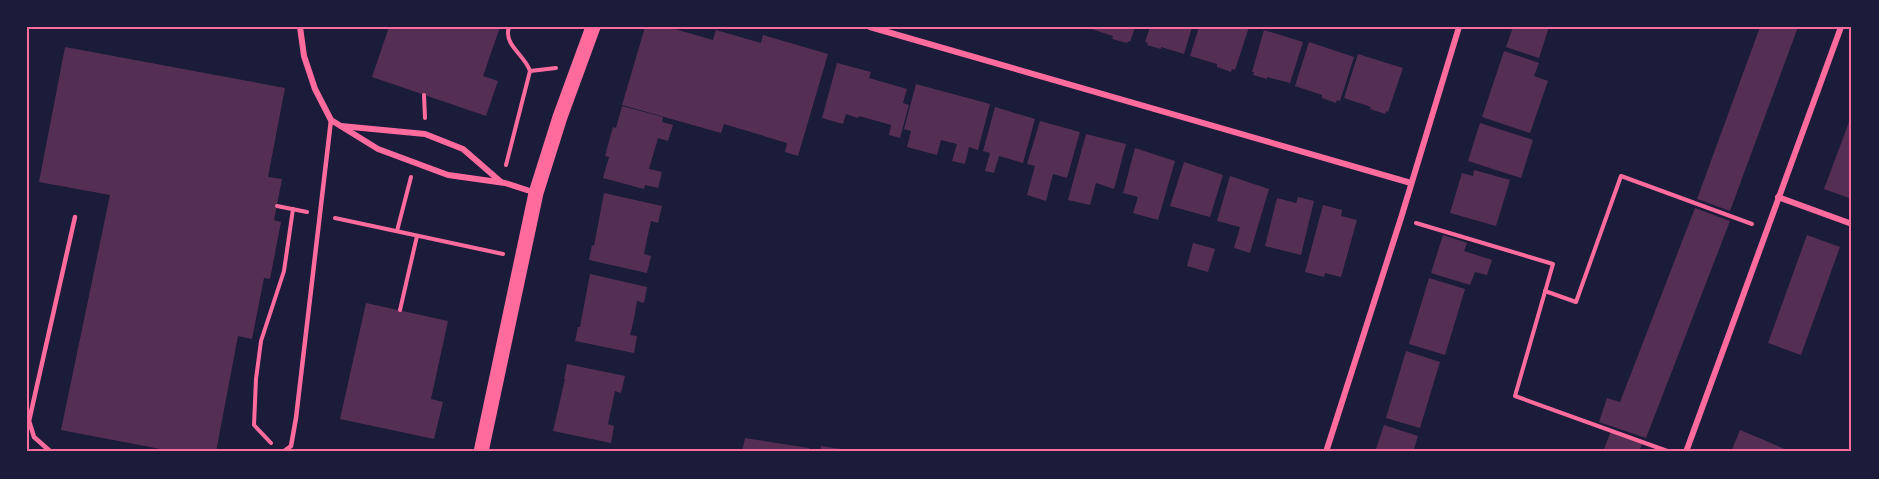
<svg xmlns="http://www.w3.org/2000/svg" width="1879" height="479" font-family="Quicksand,sans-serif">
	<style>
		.building { fill: #542f53 }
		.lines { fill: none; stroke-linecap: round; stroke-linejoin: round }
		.path { stroke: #ff6b9d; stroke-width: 4 }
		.service { stroke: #ff6b9d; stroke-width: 4.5 }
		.minor { stroke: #ff6b9d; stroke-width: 6 }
		.primary { stroke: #ff6b9d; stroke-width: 15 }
		.neatline { fill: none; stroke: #ff6b9d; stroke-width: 2 }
	</style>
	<rect width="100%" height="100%" fill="#1b1b3a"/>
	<g class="building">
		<path d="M389,27H500L483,76L498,81L486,116L372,77Z"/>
		<path d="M645,27H668L713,40L716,30L761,43L763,35L828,54L798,156L785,152L787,143L724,124L721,133L622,105Z"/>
		<path d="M1085,27H1135L1130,42L1128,41L1127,43L1112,39L1113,36Z"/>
		<path d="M1150,27H1192L1184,54L1161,47V49L1147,45L1148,43L1145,42Z"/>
		<path d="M1199,27H1249L1235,70L1232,69L1231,72L1217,67V64L1190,56Z"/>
		<path d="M1513,27H1549L1539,58L1506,47Z"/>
		<path d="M1760,27H1798L1730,211L1697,199Z"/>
		<path d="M1264,30L1303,42L1290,83L1267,77V79L1253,75L1254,72H1252Z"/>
		<path d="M1309,42L1354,57L1340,101L1337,100L1336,103L1322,98V95L1295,86Z"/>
		<path d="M65,47L285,88L268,177L282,179L274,220L281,222L270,279L264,278L252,339L238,336L216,452H176L61,430L110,195L39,182Z"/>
		<path d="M1504,51L1539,63L1534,76L1548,81L1530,133L1482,117Z"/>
		<path d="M1358,54L1403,68L1388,112L1386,111L1385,114L1370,109L1371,107L1344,98Z"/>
		<path d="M837,63L871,72L869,78L907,89L903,103L909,105L900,138L889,135L891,125L859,116L858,118L846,114L843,124L822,118Z"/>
		<path d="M916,84L990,104L978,150L969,147L965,164L952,161L957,144L941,140L937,155L907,147L911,131L904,129Z"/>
		<path d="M622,106L663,117L662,122L673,125L668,141L658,138L649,169L662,172L658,188L645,185L644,189L603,178L609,157L605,156L609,141L613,127L616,128Z"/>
		<path d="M995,107L1035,119L1023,163L999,156L994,173L985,171L990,153L983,151Z"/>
		<path d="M1852,114V199L1824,189Z"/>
		<path d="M1040,121L1080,132L1067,178L1053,174L1046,201L1027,195L1035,166L1027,164Z"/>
		<path d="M1480,123L1533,140L1521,178L1468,161Z"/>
		<path d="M1086,134L1126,144L1114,189L1096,183L1090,205L1068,200Z"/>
		<path d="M1135,148L1175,161L1158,220L1133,213L1138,197L1123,193Z"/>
		<path d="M1184,162L1223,175L1210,217L1170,206Z"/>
		<path d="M1474,170L1510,180L1496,226L1450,213L1462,173L1473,176Z"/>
		<path d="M1230,176L1269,189L1250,253L1234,248L1240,227L1217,221Z"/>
		<path d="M604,193L662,206L658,223L651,221L647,239L644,254L651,256L647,273L589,260L592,245L594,246Z"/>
		<path d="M1298,197L1314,201L1301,255L1265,246L1277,198L1296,203Z"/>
		<path d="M1323,205L1342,210L1341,216L1357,220L1341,277L1325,273L1324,277L1305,272Z"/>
		<path d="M1695,208L1730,221L1646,438L1599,422L1607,398L1620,402Z"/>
		<path d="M1443,235L1467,243L1464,251L1492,260L1487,275L1475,272L1470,285L1431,273Z"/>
		<path d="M1807,235L1840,247L1801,355L1768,343Z"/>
		<path d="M1193,243L1215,249L1208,272L1187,266Z"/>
		<path d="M590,274L647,287L644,303L637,301L634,319L630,335L637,336L634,353L575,341L578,327H580Z"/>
		<path d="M1429,278L1465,289L1445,355L1409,344Z"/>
		<path d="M366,303L448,321L431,399L443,402L434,439L340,419Z"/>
		<path d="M1406,351L1440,362L1420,428L1386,418Z"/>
		<path d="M567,364L625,376L621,393L615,391L608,424L614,426L611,443L553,431L565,379H564Z"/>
		<path d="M1384,425L1418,436L1413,452H1375Z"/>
		<path d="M1740,430L1764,440L1791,452H1731Z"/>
		<path d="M1611,431L1642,444L1639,452H1603Z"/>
		<path d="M745,438L809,448L808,452H742Z"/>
		<path d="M821,446L853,451V452H820Z"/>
	</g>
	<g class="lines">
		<g class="path">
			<path d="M530,71L556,68"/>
			<path d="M424,95L425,118"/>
			<path d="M506,165L530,71C525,55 503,45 509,27"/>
			<path d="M277,206L307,212"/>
			<path d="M335,218L503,254"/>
			<path d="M1416,223L1553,264L1515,396L1670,452"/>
			<path d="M397,231L411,177"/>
			<path d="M1545,291L1576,302L1621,176L1752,224"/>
			<path d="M400,310L417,236"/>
			<path d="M271,443L254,425L256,379L261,341L284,271L293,209"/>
		</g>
		<g class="service">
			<path d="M51,452L34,437L29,421L75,217"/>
			<path d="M283,452L291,446L296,418L331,120"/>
		</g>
		<g class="minor">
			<path d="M300,27L304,56L315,89L331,120L378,149L448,175L505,183L536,193"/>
			<path d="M870,27L1411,183"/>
			<path d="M341,126L425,134L463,149L501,182"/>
			<path d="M1778,197L1852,224"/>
			<path d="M1326,452L1401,218L1459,27"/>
			<path d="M1686,452L1841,27"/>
		</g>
		<path class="primary" d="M481,452L536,193L560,117L593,27"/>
	</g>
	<rect width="1879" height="479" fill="none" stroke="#1b1b3a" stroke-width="57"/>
	<rect x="28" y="28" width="1822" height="422" class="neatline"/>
</svg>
